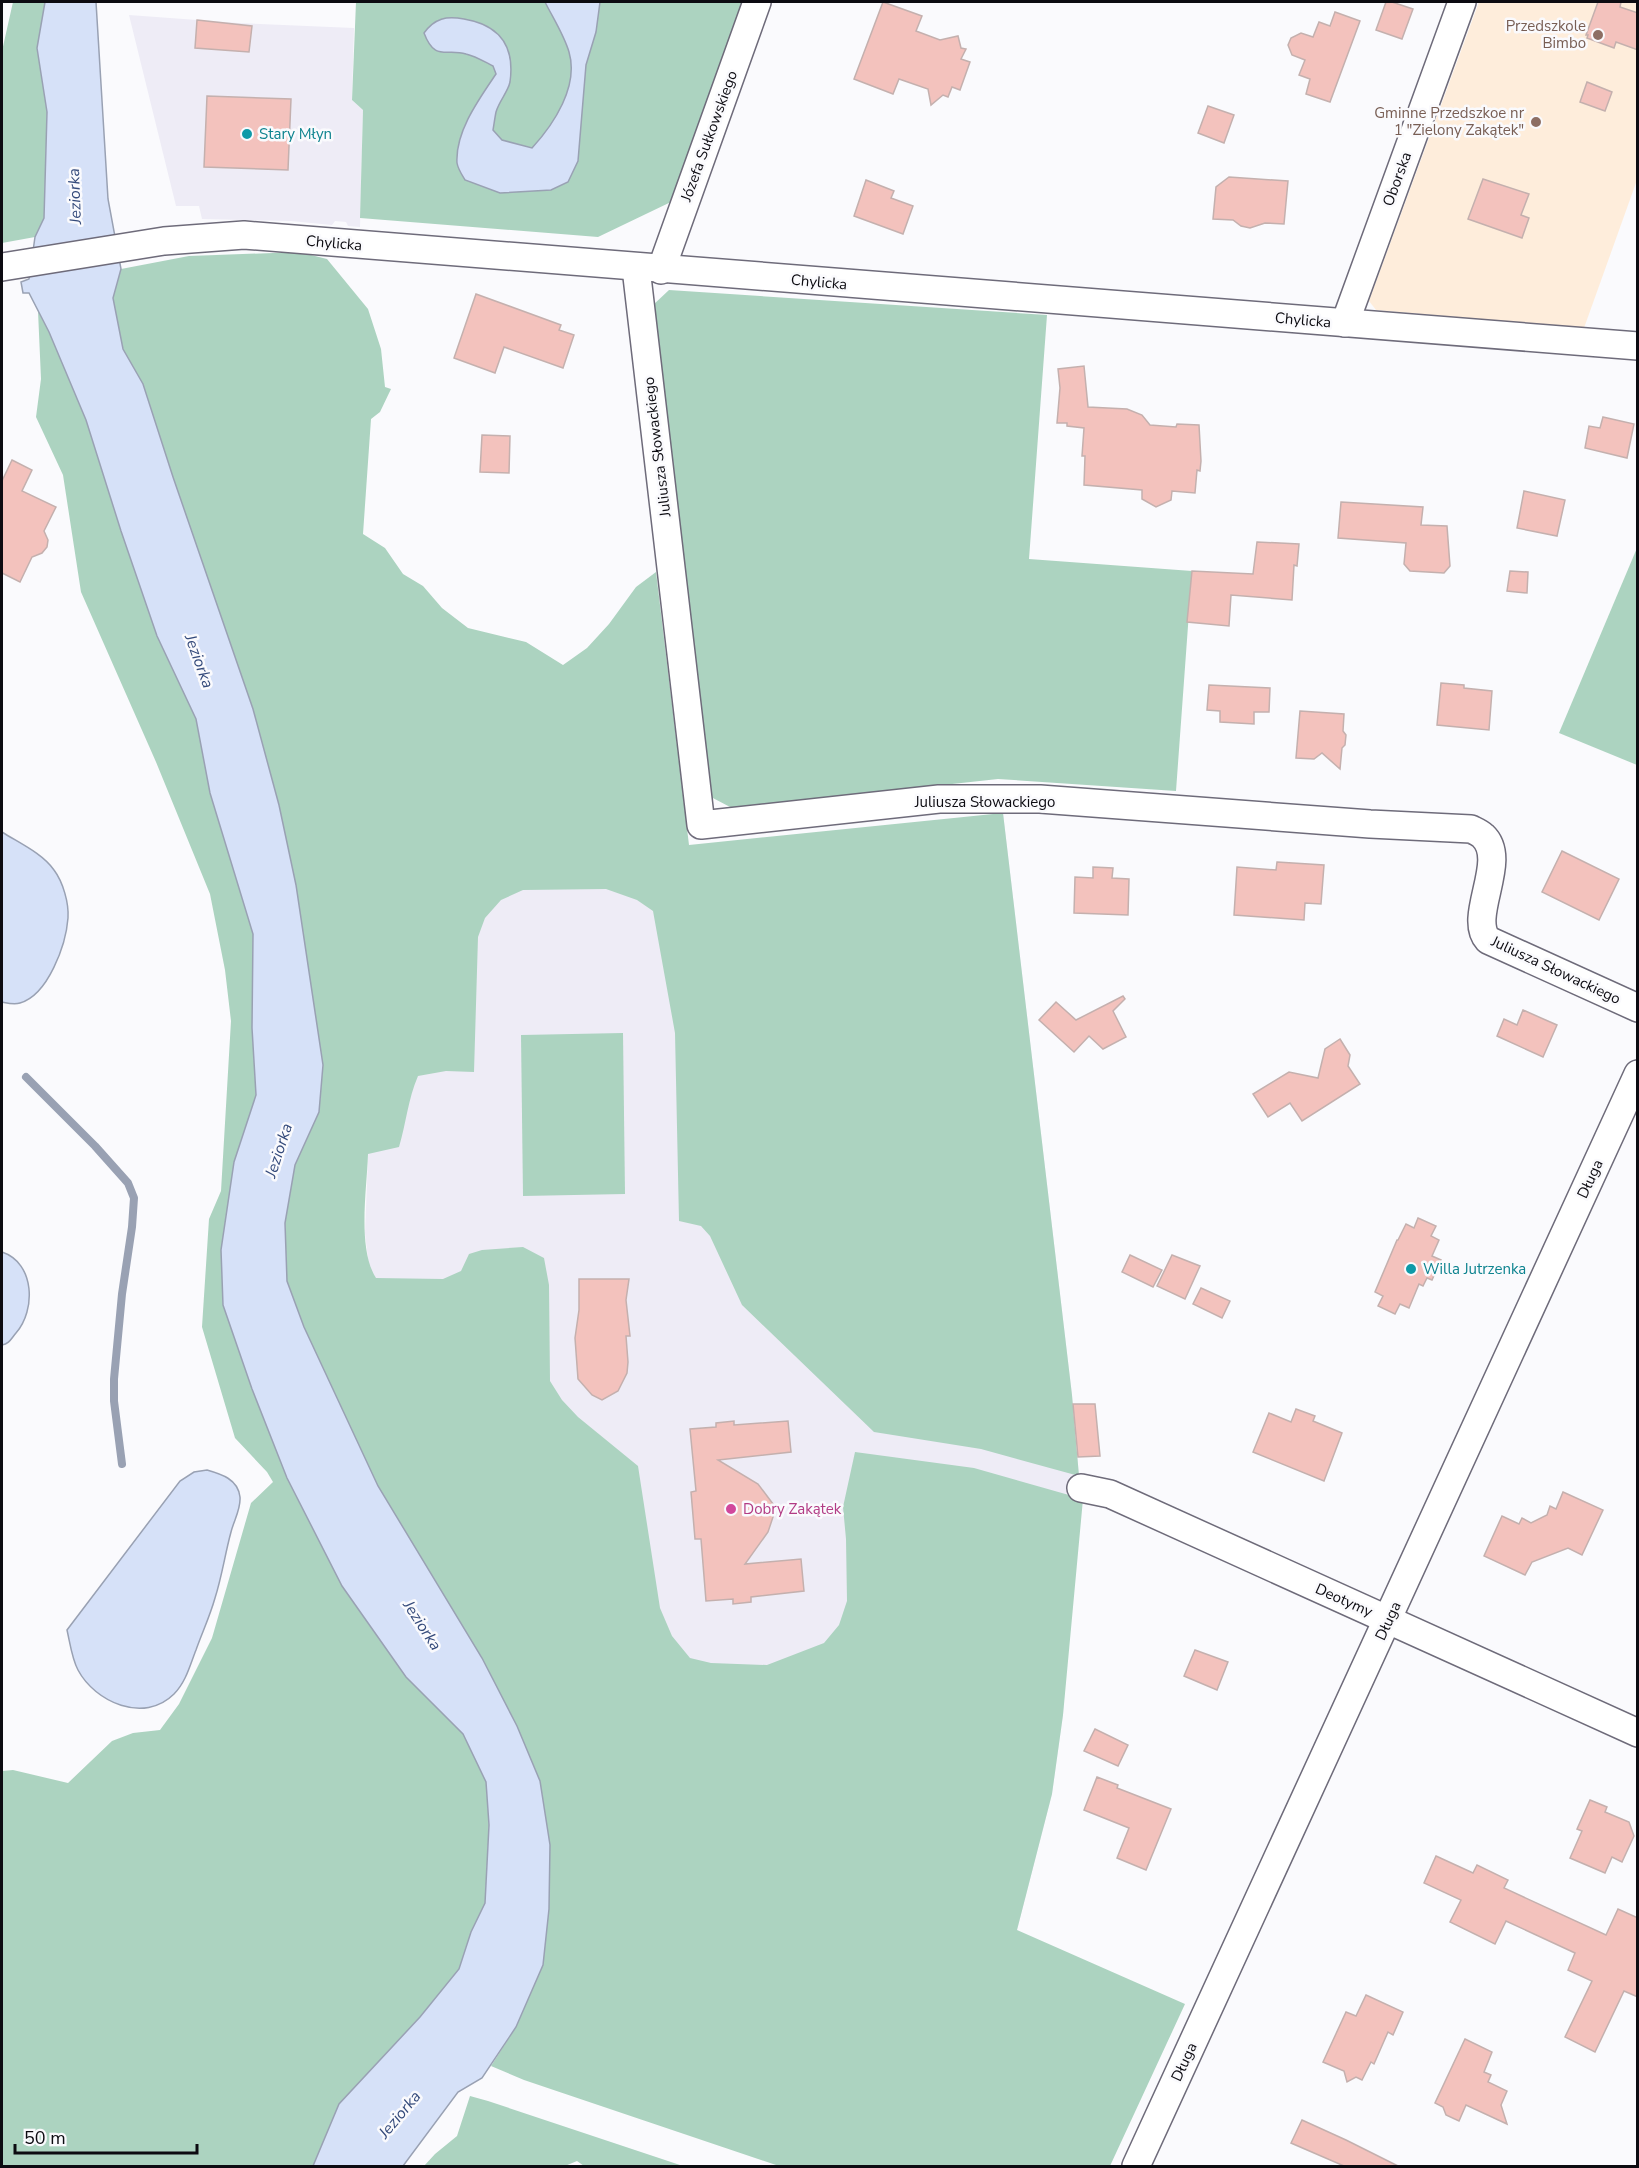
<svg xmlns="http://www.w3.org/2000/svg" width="1639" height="2168" font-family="'Nunito Sans',sans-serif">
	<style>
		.built { fill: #eeecf6 }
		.education { fill: #feeddb }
		.green { fill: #acd3c0 }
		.water { fill: #d6e1f8; stroke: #99a1b3; stroke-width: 1.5 }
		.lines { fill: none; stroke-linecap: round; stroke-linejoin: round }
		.stream { stroke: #99a1b3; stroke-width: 8 }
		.building { fill: #f3c2bd; stroke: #c4b0ae; stroke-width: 1.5 }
		.minor-casing { stroke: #6e6b7a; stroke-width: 30 }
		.minor { stroke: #fff; stroke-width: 27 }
		.education-dot { fill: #8d6e63; stroke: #fafafd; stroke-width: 2 }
		.culture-dot { fill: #0f9aa8; stroke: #fafafd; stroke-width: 2 }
		.hotel-dot { fill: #d1479c; stroke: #fafafd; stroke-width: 2 }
		.labels { text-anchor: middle; stroke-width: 5; stroke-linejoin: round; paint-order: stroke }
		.education-label { font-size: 15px; fill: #785e54; stroke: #fafafd; text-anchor: end }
		.culture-label { font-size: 15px; fill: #0d838f; stroke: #fafafd; text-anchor: start }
		.street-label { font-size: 15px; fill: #0c0b11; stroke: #fafafd }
		.hotel-label { font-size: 15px; fill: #b23c85; stroke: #fafafd; text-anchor: start }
		.water-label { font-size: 16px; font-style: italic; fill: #344a7b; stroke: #fafafd }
	</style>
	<rect width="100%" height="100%" fill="#fafafd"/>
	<g class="built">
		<path d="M129,15L238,23L354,28L352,100L363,110L360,227L348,226L346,222L335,221L332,225L291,221L202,219L199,206H176Z"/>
		<path d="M1003,813L1072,1395L1079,1476L1063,1715L1052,1794L1017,1930L779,2166L369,1268L365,1233L370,1108L424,883Z"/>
	</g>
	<path class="education" d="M1479,2H1637V180L1584,328L1376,310L1369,301Z"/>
	<g class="green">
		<path d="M13,2H45L37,48L47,112L44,218L35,237L2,243V51Z"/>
		<path d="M356,2H745L673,201L598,237L360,218L363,110L352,100Z"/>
		<path d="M299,252L327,259L368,309L381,349L385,387L391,389L380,412L371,419L363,534L385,548L403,574L423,586L442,608L468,628L526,642L563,665L587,648L609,624L636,587L656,572L689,845L1003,813L1072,1395L1079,1476L981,1449L874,1432L742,1305L710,1236L701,1226L679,1221L675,1033L653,911L637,900L606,889L523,890L501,900L485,918L478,937L474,1072L446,1071L418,1076C408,1099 406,1124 399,1147L368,1154C367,1189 357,1248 376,1278L443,1279L461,1271L469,1254L482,1250L523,1247L544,1258L549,1285L550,1381L562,1400L578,1417L638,1466L660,1608L672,1636L690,1658L711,1663L767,1665L824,1643L839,1625L847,1601L846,1539L843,1507L855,1452L974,1468L1083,1499L1063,1715L1052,1794L1017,1930L1185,2004L1110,2166H779L524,2080L491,2066L516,2027L550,1845L540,1781L517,1726L482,1658L378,1486L304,1327L287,1281L285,1223L295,1165L319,1112L323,1065L311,995L279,805L253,709L173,477L143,384L123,349L113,298L121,269L189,256Z"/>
		<path d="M669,290L1047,315L1029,559L1192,571L1176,791L998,779L732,808L709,796L652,306Z"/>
		<path d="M38,311L49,332L86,420L121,531L157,636L196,719L210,793L253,934L252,1028L256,1095L234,1162L221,1250L223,1305L252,1389L287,1478L342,1586L406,1677L463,1734L486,1782L489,1825L485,1903L471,1932L459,1969L420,2017L339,2104L313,2166H2V1771L13,1770L68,1783L112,1741L133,1733L160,1730L179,1704L212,1638L251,1503L273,1482L267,1472L235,1438L202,1327L209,1219L221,1191L231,1021L225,970L210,894L156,762L81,592L63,475L36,417L41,379Z"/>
		<path d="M1637,548V765L1559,733Z"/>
		<path d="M623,1033L625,1194L523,1196L521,1035Z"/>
		<path d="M470,2096L488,2101L683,2166H584L577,2161L565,2166H424L435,2154L457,2136Z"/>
	</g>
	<g class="water">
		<path d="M45,2H96L108,199L121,269L113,298L123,349L143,384L173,477L253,709L279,805L296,885L323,1065L319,1112L295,1165L285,1223L287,1281L304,1327L378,1486L482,1658L517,1726L540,1781L550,1845L549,1909L543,1965L516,2027L482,2078L458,2092L403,2166H313L339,2104L420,2017L459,1969L471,1932L485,1903L489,1825L486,1782L463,1734L406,1677L342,1586L287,1478L252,1389L223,1305L221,1250L234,1162L256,1095L252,1028L253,934L210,793L196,719L157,636L121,531L86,420L49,332L29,293H23L21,282L29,279L35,237L44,218L47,112L37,48Z"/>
		<path d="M545,2H600L596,32L586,65L578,161L568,182L551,190L500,193L465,180C462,175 458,169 457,163C455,132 479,99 496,74L493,66C485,62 475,56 466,54C446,48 435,62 424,33C435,18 446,16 464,19C500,25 515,46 510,82C508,92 499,101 496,112C495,117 494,124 493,130L502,140L532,148C554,124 579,86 569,52C564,35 553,18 545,2Z"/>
		<path d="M2,832C19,843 42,853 54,870C63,882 69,903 68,918C66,945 48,995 20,1003C14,1005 7,1003 2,1002Z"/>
		<path d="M2,1252C35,1263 36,1310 16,1333C11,1339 9,1344 2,1345Z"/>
		<path d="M207,1470C221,1474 238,1479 240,1497C241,1509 234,1520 231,1532C225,1554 222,1576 215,1598C210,1616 202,1633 196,1650C190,1665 186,1682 174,1694C144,1724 95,1702 78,1670C72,1659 70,1643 67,1630L180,1481L194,1472Z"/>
	</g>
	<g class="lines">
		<path class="stream" d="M26,1077L95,1146L128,1183L134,1198L132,1227L122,1294L114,1379V1401L122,1464"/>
	</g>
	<g class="building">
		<path d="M883,2L922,16L916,31L940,40L958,36L961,48L966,49L961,59L970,62L960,90L952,87L948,97L943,95L931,105L928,89L899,79L893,94L854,79Z"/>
		<path d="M1386,2H1392L1413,9L1402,39L1376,30Z"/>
		<path d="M1598,2H1621L1620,7L1638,13V50L1616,42L1614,48L1587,38L1588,35H1586Z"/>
		<path d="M1335,12L1360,21L1330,102L1306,94L1310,79L1299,75L1305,60L1292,55L1288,45L1291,38L1301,33L1313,37L1319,22L1330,26Z"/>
		<path d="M197,20L252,26L249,52L195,48Z"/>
		<path d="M1587,82L1612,92L1605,111L1580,102Z"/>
		<path d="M207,96L291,99L288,170L204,167Z"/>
		<path d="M1208,106L1234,115L1224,143L1198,133Z"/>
		<path d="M1229,177L1288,181L1284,224L1265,223L1250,228L1241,226L1233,220L1213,219L1216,187Z"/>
		<path d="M1483,179L1529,194L1521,215L1529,218L1522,238L1468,219Z"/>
		<path d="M866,180L894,191L891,198L913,206L903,234L854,216Z"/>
		<path d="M476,294L561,325L559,330L574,335L563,368L504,347L495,373L454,358Z"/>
		<path d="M1084,366L1088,407L1127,409L1142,415L1150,425L1176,427L1177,424L1199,425L1201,461L1200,471L1197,470L1195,493L1172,491L1171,500L1156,507L1142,499V490L1084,485L1085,456H1082L1084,428L1067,426V423H1057L1060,388L1058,369Z"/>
		<path d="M1603,417L1634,424L1627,458L1585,448L1589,426L1600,428Z"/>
		<path d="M482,435L510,436L509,473L480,472Z"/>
		<path d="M12,460L32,470L22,491L56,507L44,531L48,540L47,547L42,553L32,557L20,582L2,573V481Z"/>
		<path d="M1524,491L1565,500L1557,536L1517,528Z"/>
		<path d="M1341,502L1423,507L1421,525L1447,526L1450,566L1444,573L1410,571L1404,564L1406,543L1338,538Z"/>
		<path d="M1257,542L1299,544L1297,566L1294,565L1292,600L1231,595L1229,626L1187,622L1192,571L1253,574Z"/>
		<path d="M1510,571L1528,572L1527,593L1507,591Z"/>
		<path d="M1441,683L1464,685V688L1492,691L1489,730L1437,725Z"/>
		<path d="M1209,685L1270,688L1269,712H1254V724L1220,722V711L1207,710Z"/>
		<path d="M1300,711L1344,714L1343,731L1346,735L1345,745L1342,748L1340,769L1322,753L1314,759L1296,758Z"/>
		<path d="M1562,851L1619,879L1599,920L1542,892Z"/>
		<path d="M1277,862L1324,865L1321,904L1305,903L1304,920L1234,915L1237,867L1276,870Z"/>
		<path d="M1093,867L1113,868L1112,878L1129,879L1128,915L1074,913L1075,877L1093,878Z"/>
		<path d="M1123,996L1125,999L1113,1011L1126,1037L1103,1049L1089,1036L1074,1052L1039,1020L1056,1002L1076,1020Z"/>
		<path d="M1523,1010L1557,1025L1543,1057L1497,1036L1504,1019L1517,1025Z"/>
		<path d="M1340,1039L1350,1055L1348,1066L1360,1084L1302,1121L1290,1103L1268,1117L1253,1094L1289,1072L1318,1078L1325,1049Z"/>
		<path d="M1418,1218L1436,1226L1431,1236L1439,1240L1432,1256L1441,1260L1432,1280L1427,1278L1423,1286L1419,1284L1409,1308L1400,1304L1395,1314L1378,1306L1383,1296L1375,1292L1397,1240H1398L1406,1224L1414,1228Z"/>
		<path d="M1130,1255L1162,1270L1153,1287L1122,1272Z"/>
		<path d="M1172,1255L1200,1266L1185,1299L1157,1286Z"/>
		<path d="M579,1279H629L626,1300L630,1336H626L628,1362L627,1373L618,1391L602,1400L592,1395L578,1379L575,1338L579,1310Z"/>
		<path d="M1201,1288L1230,1301L1222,1318L1193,1304Z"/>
		<path d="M1073,1404H1095L1100,1456L1078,1457Z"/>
		<path d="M1296,1409L1315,1416L1313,1421L1342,1433L1324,1481L1253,1452L1269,1413L1291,1422Z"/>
		<path d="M734,1421V1425L788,1421L791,1452L718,1460L758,1484L776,1508L768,1532L745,1564L801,1559L804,1591L751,1597V1602L733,1604V1599L706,1601L701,1539H695L691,1492L696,1491L690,1429L716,1427V1423Z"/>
		<path d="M1563,1492L1603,1510L1582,1555L1568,1548L1532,1562L1525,1575L1484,1556L1502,1516L1519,1524L1522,1518L1531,1523L1547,1515L1550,1506L1556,1509Z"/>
		<path d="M1195,1650L1228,1662L1217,1690L1184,1676Z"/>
		<path d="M1095,1729L1128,1745L1118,1766L1084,1751Z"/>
		<path d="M1097,1777L1118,1785L1117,1788L1171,1809L1146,1870L1117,1858L1129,1828L1084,1810Z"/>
		<path d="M1590,1800L1607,1807L1605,1812L1629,1822L1634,1836L1622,1862L1612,1857L1605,1873L1570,1858L1582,1831L1577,1829Z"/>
		<path d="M1436,1856L1473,1873L1477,1865L1508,1880L1504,1888L1606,1935L1618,1909L1638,1918V1997L1624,1991L1595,2052L1565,2037L1592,1981L1568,1970L1575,1953L1506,1921L1495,1944L1450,1922L1461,1900L1424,1883Z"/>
		<path d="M1366,1995L1403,2012L1393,2035L1388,2032L1374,2064L1371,2062L1362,2080L1356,2077L1347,2082L1344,2071L1323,2062L1346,2012L1356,2016Z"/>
		<path d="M1465,2039L1492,2052L1484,2072L1491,2075L1488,2082L1507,2091L1501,2105L1507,2124L1466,2105L1459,2121L1446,2115L1443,2107L1435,2103Z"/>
		<path d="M1302,2120L1346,2140L1398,2166H1344L1291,2143Z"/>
	</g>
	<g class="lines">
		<g class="minor-casing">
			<g id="minor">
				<path d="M2,267L164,241L244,235L1638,346"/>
				<path d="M636,268L701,825L939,799H1040L1370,824L1471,829C1475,831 1480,833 1483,836C1509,860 1467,917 1488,940L1638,1008"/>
				<path d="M661,270L757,2"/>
				<path d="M1345,323L1462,2"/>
				<path d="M1081,1488L1110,1494L1638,1733"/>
				<path d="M1136,2166L1638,1074"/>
			</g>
		</g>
		<use href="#minor" class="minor"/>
	</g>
	<g class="education-dot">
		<circle cx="1598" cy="35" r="6"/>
		<circle cx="1536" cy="122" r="6"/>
	</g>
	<g class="culture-dot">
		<circle cx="247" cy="134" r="6"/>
		<circle cx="1411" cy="1269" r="6"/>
	</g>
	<circle class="hotel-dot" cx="731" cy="1509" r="6"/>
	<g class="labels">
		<g class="education-label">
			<text x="1586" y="31">Przedszkole<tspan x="1586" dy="17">Bimbo</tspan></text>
			<text x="1524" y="118">Gminne Przedszkoe nr<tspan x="1524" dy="17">1 "Zielony Zakątek"</tspan></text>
		</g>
		<g class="culture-label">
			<text x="259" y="139">Stary Młyn</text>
			<text x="1423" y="1274">Willa Jutrzenka</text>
		</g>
		<g class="street-label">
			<text transform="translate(709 136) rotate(-70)" y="5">Józefa Sułkowskiego</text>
			<text transform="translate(1397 179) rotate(-70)" y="5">Oborska</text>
			<text transform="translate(334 243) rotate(5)" y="5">Chylicka</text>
			<text transform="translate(819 282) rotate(5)" y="5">Chylicka</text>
			<text transform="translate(1303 320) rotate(5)" y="5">Chylicka</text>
			<text transform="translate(657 447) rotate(-97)" y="5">Juliusza Słowackiego</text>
			<text x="985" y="807">Juliusza Słowackiego</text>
			<text transform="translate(1556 970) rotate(25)" y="5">Juliusza Słowackiego</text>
			<text transform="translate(1590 1179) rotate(-65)" y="5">Długa</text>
			<text transform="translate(1344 1600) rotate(24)" y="5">Deotymy</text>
			<text transform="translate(1388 1621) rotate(-65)" y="5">Długa</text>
			<text transform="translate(1184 2062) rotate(-65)" y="5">Długa</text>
		</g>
		<g class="hotel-label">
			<text x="743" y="1514">Dobry Zakątek</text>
		</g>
		<g class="water-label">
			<text transform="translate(74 196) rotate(-92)" y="6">Jeziorka</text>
			<text transform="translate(200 661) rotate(70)" y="6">Jeziorka</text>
			<text transform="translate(278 1150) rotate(-72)" y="6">Jeziorka</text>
			<text transform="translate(423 1625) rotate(57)" y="6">Jeziorka</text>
			<text transform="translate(399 2114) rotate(-50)" y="6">Jeziorka</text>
		</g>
	</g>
	<rect width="1639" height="2168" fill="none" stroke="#0c0b11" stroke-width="6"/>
	<path d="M15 2144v9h182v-9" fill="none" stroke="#0c0b11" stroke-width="3"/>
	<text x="24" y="2144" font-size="18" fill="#0c0b11" stroke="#fafafd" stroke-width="4.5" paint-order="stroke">50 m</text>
</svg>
